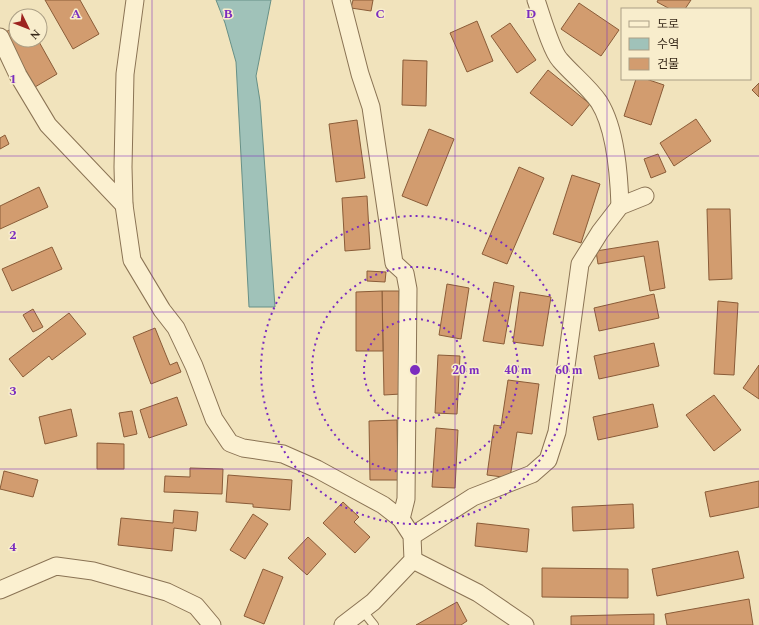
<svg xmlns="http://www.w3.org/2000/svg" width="759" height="625" font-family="Spectral,'Noto Sans KR',serif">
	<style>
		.water { fill: #a0c2b9; stroke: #679087 }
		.building { fill: #d29c6f; stroke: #8a5c38 }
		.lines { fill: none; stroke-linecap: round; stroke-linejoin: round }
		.service-casing { stroke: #8a7354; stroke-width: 10 }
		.minor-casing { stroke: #8a7354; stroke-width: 19 }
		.service { stroke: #fbf0d0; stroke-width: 8 }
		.minor { stroke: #fbf0d0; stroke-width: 17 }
		.grid { fill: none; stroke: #7b2cbf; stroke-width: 1; stroke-opacity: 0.55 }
		.ring { fill: none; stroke: #7b2cbf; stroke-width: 2; stroke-dasharray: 2 4 }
		.grid-label { font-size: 13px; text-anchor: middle; font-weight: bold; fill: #7b2cbf; stroke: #f8edcc; stroke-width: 3; stroke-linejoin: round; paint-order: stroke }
		.centre { fill: #7b2cbf; stroke: #f8edcc; stroke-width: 2 }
		.ring-label { font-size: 12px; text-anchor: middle; font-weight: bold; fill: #7b2cbf; stroke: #f8edcc; stroke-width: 3; stroke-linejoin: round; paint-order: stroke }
	</style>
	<rect width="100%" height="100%" fill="#f1e3bc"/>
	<path class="water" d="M216,0H271L256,76L260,101L275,307H249L236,62L225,23Z"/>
	<g class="building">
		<path d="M45,0H80L99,34L73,49Z"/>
		<path d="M353,0H373L371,11L351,8Z"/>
		<path d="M658,0H691L685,9H670L657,2Z"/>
		<path d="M579,3L619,30L601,56L561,29Z"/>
		<path d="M477,21L493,61L467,72L450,33Z"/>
		<path d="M510,23L536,60L517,73L491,36Z"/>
		<path d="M16,26V40H38L57,74L35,87L4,33Z"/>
		<path d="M403,60L427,61L426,106L402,105Z"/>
		<path d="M548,70L590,104L572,126L530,93Z"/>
		<path d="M636,79H646L664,85L651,125L624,116Z"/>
		<path d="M759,83V97L752,90Z"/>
		<path d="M696,119L711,141L674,166L660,143Z"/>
		<path d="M357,120L365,178L336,182L329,124Z"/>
		<path d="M429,129L454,139L427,206L402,196Z"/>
		<path d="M5,135L9,144L0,149V138Z"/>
		<path d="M658,154L666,172L651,178L644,159Z"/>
		<path d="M519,167L544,178L507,264L482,254Z"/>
		<path d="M572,175L600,184L581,243L553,234Z"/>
		<path d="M39,187L48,207L0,229V206Z"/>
		<path d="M367,196L370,249L345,251L342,198Z"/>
		<path d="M707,209H730L732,279L709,280Z"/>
		<path d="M658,241L665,288L650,291L644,256L598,264L596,251Z"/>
		<path d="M52,247L62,269L12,291L2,269Z"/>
		<path d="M367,271L386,272L385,282L367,281Z"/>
		<path d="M494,282L514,286L504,344L483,341Z"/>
		<path d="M447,284L469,288L461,339L439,335Z"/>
		<path d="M382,291H399L401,394L384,395Z"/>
		<path d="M382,291L383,351H356V292Z"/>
		<path d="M520,292L551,297L543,346L513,342Z"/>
		<path d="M654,294L659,318L599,331L594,308Z"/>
		<path d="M718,301L738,303L734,375L714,374Z"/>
		<path d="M33,309L43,327L33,332L23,315Z"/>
		<path d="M69,313L86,334L52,360L49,356L23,377L9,359Z"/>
		<path d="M155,328L170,365L177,362L181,372L151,384L133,337Z"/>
		<path d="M654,343L659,366L599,379L594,356Z"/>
		<path d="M438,355L460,356L457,414L435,413Z"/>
		<path d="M759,365V399L743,388Z"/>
		<path d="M508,380L539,384L532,434L517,432L510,478L487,475L494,425L501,426Z"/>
		<path d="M714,395L741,430L714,451L686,415Z"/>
		<path d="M177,397L187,425L149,438L140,410Z"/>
		<path d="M653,404L658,427L598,440L593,417Z"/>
		<path d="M71,409L77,436L45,444L39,417Z"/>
		<path d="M132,411L137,434L124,437L119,413Z"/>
		<path d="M397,420L398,480H370L369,421Z"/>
		<path d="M436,428L458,430L455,488L432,487Z"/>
		<path d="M97,443L124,444V469H97Z"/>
		<path d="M190,468L223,469L222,494L164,492L165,476L190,477Z"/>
		<path d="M4,471L38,480L33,497L0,489Z"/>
		<path d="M228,475L292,480L290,510L253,507V504L226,502Z"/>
		<path d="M759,481V507L710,517L705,492Z"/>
		<path d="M343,502L359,517L354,522L370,537L355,553L323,523Z"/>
		<path d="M633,504L634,528L573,531L572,507Z"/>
		<path d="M174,510L198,512L196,531L174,528L172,551L118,545L121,518L173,523Z"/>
		<path d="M253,514L268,524L245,559L230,550Z"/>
		<path d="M477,523L529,529L527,552L475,546Z"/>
		<path d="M308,537L326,554L307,575L288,558Z"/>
		<path d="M738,551L744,578L657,596L652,569Z"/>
		<path d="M542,568L628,569V598L542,597Z"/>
		<path d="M263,569L283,577L264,624L244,616Z"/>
		<path d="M749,599L753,625H667L665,614Z"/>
		<path d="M457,602L467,621L461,625H416Z"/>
		<path d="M654,614V625H571V616Z"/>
	</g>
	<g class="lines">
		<g class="service-casing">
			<path id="service" d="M362,610L374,625"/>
		</g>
		<g class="minor-casing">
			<g id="minor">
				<path d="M135,0L125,74L123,167L124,205L132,260L162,310L176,328L194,366L214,419L230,443L243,448L283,454L317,469L383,505L401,519L412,536L413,560L373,602L343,625"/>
				<path d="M341,0L360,74L371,107L394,263L405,273L408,289L406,499L401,519"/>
				<path d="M536,0C541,14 551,50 560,60C572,74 588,86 599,102C616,129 619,175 620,206"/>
				<path d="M0,37L18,75L48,125L124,205"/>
				<path d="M412,536L473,497L532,474L548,460L557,432L580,264L600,232L620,206L645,196"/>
				<path d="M413,560L478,593L525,625"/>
				<path d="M0,590L56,566L93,571L167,592L196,606L212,625"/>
			</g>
		</g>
		<use href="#service" class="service"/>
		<use href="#minor" class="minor"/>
	</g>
	<path class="grid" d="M152,0V625M304,0V625M455,0V625M607,0V625M0,156H759M0,312H759M0,469H759"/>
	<g class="ring">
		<circle cx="415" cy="370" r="51"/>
		<circle cx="415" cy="370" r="103"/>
		<circle cx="415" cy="370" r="154"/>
	</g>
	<g class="grid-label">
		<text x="76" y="18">A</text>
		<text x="228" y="18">B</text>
		<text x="380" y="18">C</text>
		<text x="531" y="18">D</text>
		<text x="13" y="83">1</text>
		<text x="13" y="239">2</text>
		<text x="13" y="395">3</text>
		<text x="13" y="551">4</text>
	</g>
	<circle cx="415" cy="370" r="6" class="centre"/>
	<g class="ring-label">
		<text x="466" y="374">20 m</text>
		<text x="518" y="374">40 m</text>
		<text x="569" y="374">60 m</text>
	</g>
	<rect x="621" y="8" width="130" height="72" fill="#f8edcc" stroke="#ab9f85"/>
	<rect x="629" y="21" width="20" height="6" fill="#fbf0d0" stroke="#ab9f85"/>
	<text x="657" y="28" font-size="12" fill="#382a1a">도로</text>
	<rect x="629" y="38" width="20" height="12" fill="#a0c2b9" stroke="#ab9f85"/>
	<text x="657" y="48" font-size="12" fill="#382a1a">수역</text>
	<rect x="629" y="58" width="20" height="12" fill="#d29c6f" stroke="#ab9f85"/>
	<text x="657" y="68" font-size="12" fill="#382a1a">건물</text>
	<g transform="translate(28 28) rotate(133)"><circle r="19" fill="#f8edcc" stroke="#ab9f85"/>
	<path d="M0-3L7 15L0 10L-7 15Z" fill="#9d2420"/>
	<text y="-6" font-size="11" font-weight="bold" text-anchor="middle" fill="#382a1a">N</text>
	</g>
</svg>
